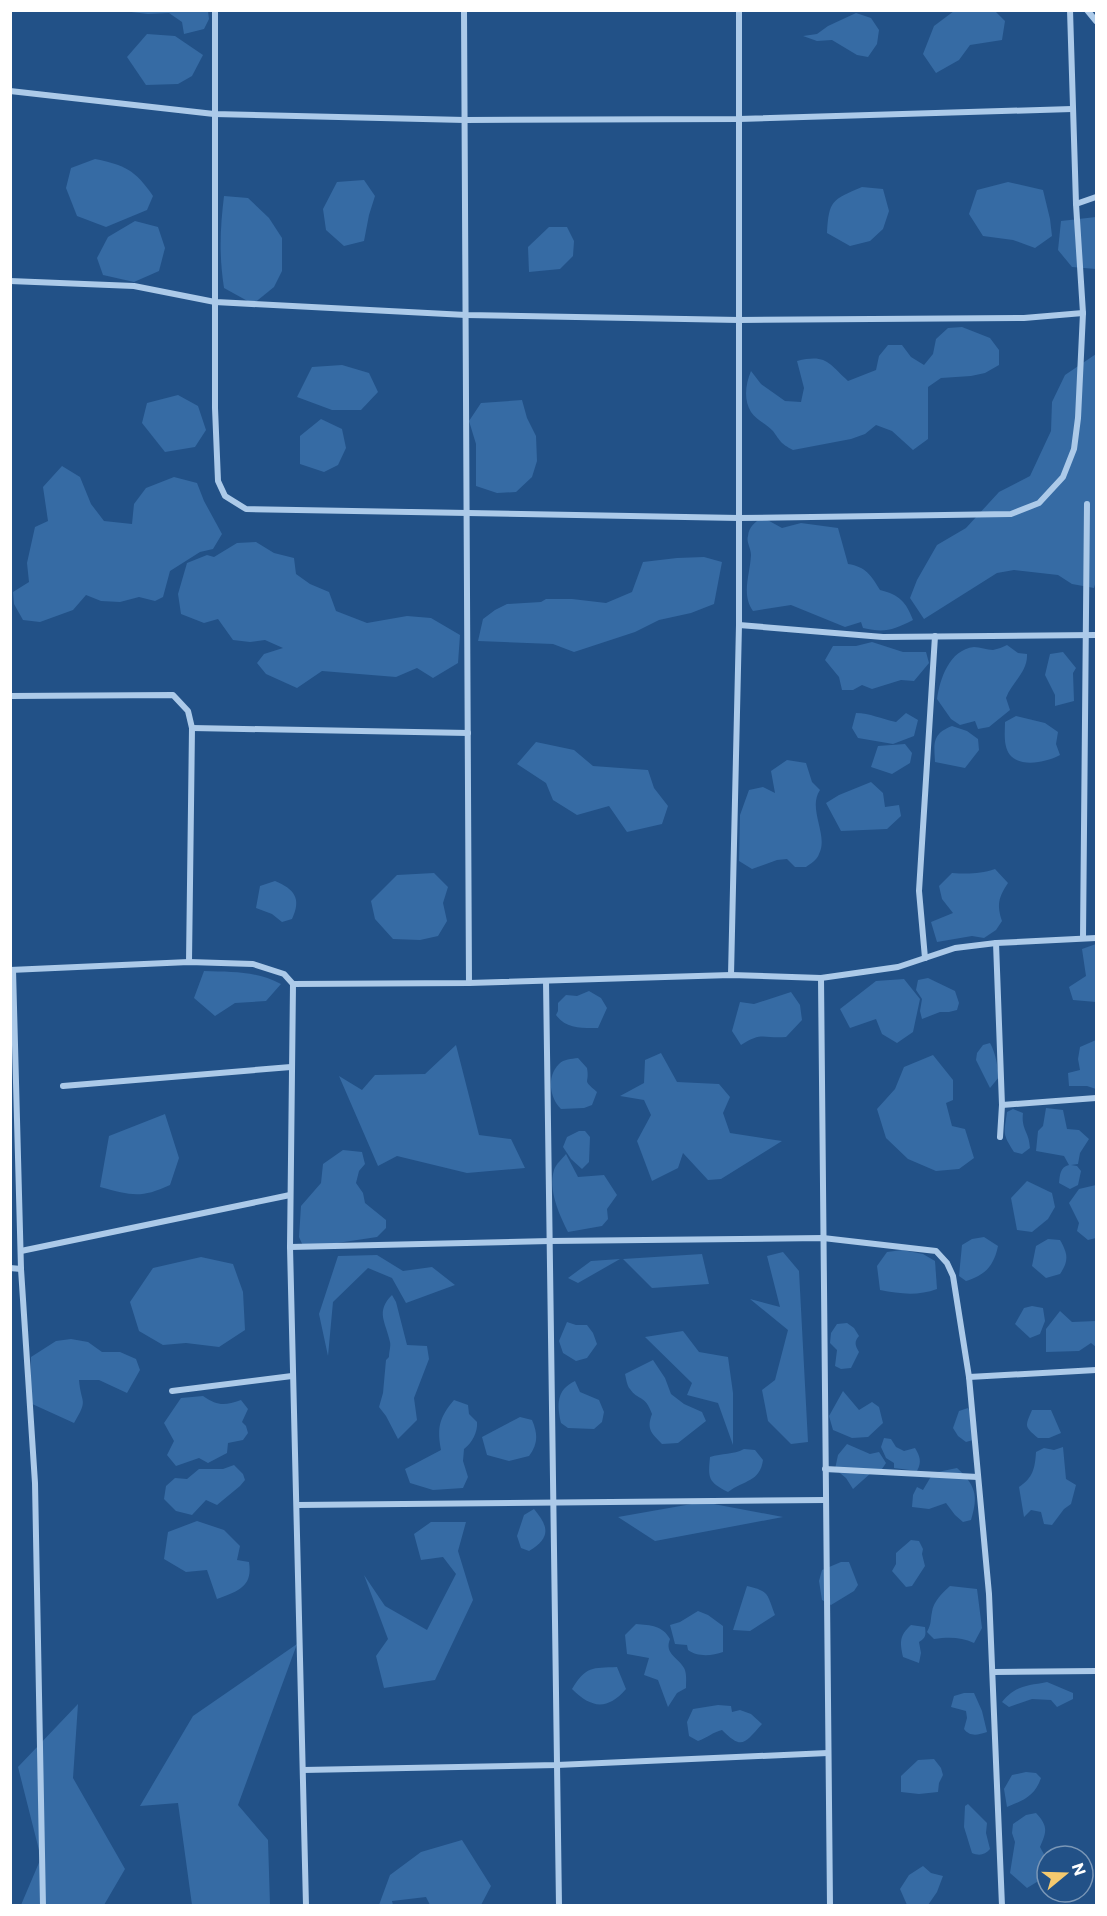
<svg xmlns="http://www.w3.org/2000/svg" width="1107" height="1916" font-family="Commissioner,sans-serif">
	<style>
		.green { fill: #366ba4 }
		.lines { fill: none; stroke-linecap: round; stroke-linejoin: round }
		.street { stroke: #accae9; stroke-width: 6 }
	</style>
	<rect width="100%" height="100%" fill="#225187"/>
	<g class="green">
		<path d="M123,11H208L209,19L204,29L184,34L182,22L169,13L148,14Z"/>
		<path d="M954,11H995L1005,21L1002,40L970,45L959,60L936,73L923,54L934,26Z"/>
		<path d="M856,13L871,18L879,30L877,44L868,57L857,55L832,40L817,41L803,36L817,34L828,26Z"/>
		<path d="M147,34L175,36L203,55L192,76L178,84L146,85L127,57Z"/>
		<path d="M95,159C125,165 135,170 153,196L147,210L106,227L77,216L66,188L71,168Z"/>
		<path d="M364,180L375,196L369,215L364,241L344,246L326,230L323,209L337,182Z"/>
		<path d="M1008,182L1043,190L1050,219L1052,236L1035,248L1013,240L983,236L969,214L977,190Z"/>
		<path d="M862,187L883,189L889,211L883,229L870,241L850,246L827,233C829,200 832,200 862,187Z"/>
		<path d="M224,196L248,198L269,218L282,238V271L274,287L253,304L224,288C219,255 220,229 224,196Z"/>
		<path d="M1096,217V269L1072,267L1058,250L1061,221Z"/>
		<path d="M135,221L158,227L165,248L159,271L134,282L103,275L97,258L108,237Z"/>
		<path d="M549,227H567L574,241L573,256L560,269L529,272L528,247Z"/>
		<path d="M962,327L990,338L999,350V365L985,373L971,376L941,378L928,387V439L913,450L892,431L876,425L865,434L851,439L793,450C780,443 781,442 773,431C767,424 756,420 751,412C743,399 746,383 751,371L761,384L785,401L801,402L804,388L797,361C827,354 828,363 848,381L876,370L879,356L888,345H902L911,357L924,365L933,354L936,339L948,328Z"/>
		<path d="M1096,354V581L1094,588L1072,584L1058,575L1014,570L997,573L924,619L910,598L917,580L937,545L966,528L999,492L1030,476L1051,431L1052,402L1065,375Z"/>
		<path d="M342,365L369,373L378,392L361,410H332L297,397L312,367Z"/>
		<path d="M178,395L198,406L206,430L195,447L165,452L142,423L147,403Z"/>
		<path d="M522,400L527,418L536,436L537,461L532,477L516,492L497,493L476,486V444L469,421L481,403Z"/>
		<path d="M321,419L342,429L346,448L338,465L324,472L300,464V436Z"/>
		<path d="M62,466L80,477L91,504L104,521L132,524L134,504L146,488L174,477L197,483L204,501L222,534L213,549L200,552L170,571L163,597L155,601L139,597L120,602L101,601L86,595L73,610L40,622L23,620L14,604L13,592L29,582L27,563L35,527L48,521L43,487Z"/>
		<path d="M762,517L782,528L801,523L838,528L848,564C866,567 871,575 880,590C900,595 906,602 913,620C893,630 885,633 863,628L861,622L845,627L791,605L753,611C741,594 750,575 751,555C751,548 746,542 748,536C749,526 755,523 762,517Z"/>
		<path d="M256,542L274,553L294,558L296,574L310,584L329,592L336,611L367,623L407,616L431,618L460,635L458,663L433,678L417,668L396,677L322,671L297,688L266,674L257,663L264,654L283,648L265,640L250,642L233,640L218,619L204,623L181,614L178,594L187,563L207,555L214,557L237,543Z"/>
		<path d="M704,557L722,562L714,604L691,613L659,620L635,632L574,652L553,644L478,641L483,619L495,610L507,604L541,602L546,599H572L606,603L632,592L643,562L677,558Z"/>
		<path d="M872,642L903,652H926L929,663L914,681L901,680L872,689L862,685L853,690H842L839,677L825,660L833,646H856Z"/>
		<path d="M1007,645L1018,653L1027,654C1028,672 1012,682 1006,698L1010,710L989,727L978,729L975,721L960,725L951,719L937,699C940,679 949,650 974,647C980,647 987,650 993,650C998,649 1003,647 1007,645Z"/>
		<path d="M1063,652L1076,668L1073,673L1074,701L1055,706V695L1045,675L1050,654Z"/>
		<path d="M856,713C870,713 881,719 896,722L906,713L918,720L914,736L893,744L858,738L852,728Z"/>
		<path d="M1016,716L1045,723L1058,732L1056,744L1060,755C1047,762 1021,768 1010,755C1003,746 1005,732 1005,722Z"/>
		<path d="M952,726L967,731L978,739L979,750L965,768L935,762C934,743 932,734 952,726Z"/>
		<path d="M536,742L574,750L593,766L648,770L654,788L668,806L662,824L627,832L609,806L577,815L553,800L546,783L517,764Z"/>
		<path d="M905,744L912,753L910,763L892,774L871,767L878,746Z"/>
		<path d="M787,760L806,763L812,782L820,790C807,809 829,835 819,854C817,860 810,864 806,867H795L787,859L777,860L752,869L739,861L740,815L749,790L763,787L775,793L771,771Z"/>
		<path d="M871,782L883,793L885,807L899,805L901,816L887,829L841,831L826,803L839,795Z"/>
		<path d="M995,869L1008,883C998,898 997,905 1002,921L996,930L984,938L972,936L937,942L931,922L953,913L942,899L939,886L952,873C968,874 980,874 995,869Z"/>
		<path d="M434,873L448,887L443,903L447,921L438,936L420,940L393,939L375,919L371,901L397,875Z"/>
		<path d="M275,881C294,889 302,898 292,919L282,922L272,914L256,908L260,886Z"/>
		<path d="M1096,944V1002L1073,1000L1069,987L1086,976L1082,949Z"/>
		<path d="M204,971C233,972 256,971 281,984L266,1001L235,1003L215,1016L194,998Z"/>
		<path d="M928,978L955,991L959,1003L957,1010L949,1012H940L922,1019L920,1011L922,999L916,990L918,980Z"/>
		<path d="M904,979L920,999L913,1032L897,1043L882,1034L876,1019L850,1028L840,1009L876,981Z"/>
		<path d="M589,991L601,998L607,1008L598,1028C582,1028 566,1029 556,1015L558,1011V1003L566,995L577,996Z"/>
		<path d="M791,992L800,1005L802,1020L786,1037C764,1039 762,1031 741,1045L732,1031L740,1002L754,1004Z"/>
		<path d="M1096,1040V1089L1087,1086H1069L1068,1073L1080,1070L1078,1059L1080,1047Z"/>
		<path d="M990,1043C996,1054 997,1064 999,1077L990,1088L976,1060L977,1053L983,1045Z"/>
		<path d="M456,1045L479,1135L511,1139L525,1168L467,1173L397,1156L378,1166L339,1076L362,1090L375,1075L425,1074Z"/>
		<path d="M661,1053L677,1082L719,1084L730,1097L723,1113L730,1133L782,1141L721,1179L708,1180L683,1153L678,1168L652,1181L637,1141L651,1115L644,1100L620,1096L644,1083L645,1060Z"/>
		<path d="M933,1055L953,1080V1100L946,1103L952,1126L965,1129L974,1158L959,1169L936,1171L908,1159L886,1138L877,1109L895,1089L904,1067Z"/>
		<path d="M578,1058L587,1068C590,1085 581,1078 597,1092L592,1105L584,1108L561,1109C550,1098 546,1077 559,1064C564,1059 571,1059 578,1058Z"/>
		<path d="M1046,1108L1063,1110L1067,1129L1079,1130L1089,1139L1080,1153L1078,1164L1071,1165L1077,1166L1081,1171L1078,1185L1070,1189L1059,1183C1060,1175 1060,1167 1069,1165L1064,1156L1036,1151L1038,1131L1043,1126Z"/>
		<path d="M1013,1109L1023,1113C1021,1130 1029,1131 1030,1148L1022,1154L1014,1152C1002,1133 1004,1134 1007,1112Z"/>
		<path d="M165,1114L179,1158L170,1185C140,1199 131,1195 100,1187L109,1136Z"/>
		<path d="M579,1131H585L590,1137L589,1162L582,1169L571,1159L563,1147L567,1137Z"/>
		<path d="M343,1150L362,1152L365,1164L359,1171L356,1183L363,1193L365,1203L386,1220V1228L377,1237L304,1248L299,1237L301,1206L321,1183L323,1164Z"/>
		<path d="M566,1154L578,1177L604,1175L617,1195L607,1209L608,1219L602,1226L568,1232C559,1214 548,1190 554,1170C556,1164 562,1159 566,1154Z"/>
		<path d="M1027,1181L1052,1193L1055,1207L1048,1219L1032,1232L1017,1230L1011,1198Z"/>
		<path d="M1096,1185V1238L1088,1240L1077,1231L1079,1223L1069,1203L1079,1189Z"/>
		<path d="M984,1237L998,1246C994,1265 986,1275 966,1281L959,1276L962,1245L972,1239Z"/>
		<path d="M1048,1239L1060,1240C1068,1254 1069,1261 1060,1274L1046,1278L1032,1266L1036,1246Z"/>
		<path d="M902,1250L923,1254L935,1261L937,1289C918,1296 900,1294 880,1290L877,1266L887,1252Z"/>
		<path d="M783,1252L799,1271L808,1442L791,1444L768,1421L762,1390L775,1380L788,1330L750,1299L780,1307L767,1256Z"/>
		<path d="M702,1254L709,1284L652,1288L623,1259Z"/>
		<path d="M377,1255L403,1271L432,1267L455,1285L406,1303L392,1278L368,1268L333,1302L328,1356L319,1314L338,1256Z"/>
		<path d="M201,1257L233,1264L243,1292L245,1330L219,1347L186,1343L163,1345L139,1331L130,1302L153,1268Z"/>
		<path d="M620,1259L578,1283L568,1278L591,1261Z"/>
		<path d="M392,1295L396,1302L407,1345L427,1346L429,1359L414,1398L417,1420L398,1439L386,1416L379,1407L383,1393L386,1360L389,1357C389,1352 391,1346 390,1342C386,1322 375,1312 392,1295Z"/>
		<path d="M1032,1306L1043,1308L1045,1321L1040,1334L1030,1338L1015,1324L1024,1308Z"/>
		<path d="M1060,1311L1072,1322L1096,1321V1347L1091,1343L1079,1351L1046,1352V1329Z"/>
		<path d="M567,1322L576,1325H587L593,1333L597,1344L587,1358L576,1361L563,1353L559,1341Z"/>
		<path d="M847,1323L854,1328L859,1336C854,1342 855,1345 859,1352L851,1368L841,1369L835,1366L837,1350L830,1343L831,1333L837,1324Z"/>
		<path d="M683,1331L699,1352L728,1357L733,1393V1445L718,1403L687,1395L692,1383L645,1337Z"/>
		<path d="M71,1339L88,1342L102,1352H120L136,1359L140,1370L127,1393L99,1380H79C81,1405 89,1398 74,1423L30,1403L31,1357L56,1341Z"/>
		<path d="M653,1360L665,1378L671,1394L684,1404L702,1412L706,1421L678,1443L662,1444C652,1433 646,1430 652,1414C645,1394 638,1401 630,1389C627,1386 626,1378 625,1374Z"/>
		<path d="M575,1381L580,1392L599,1400L604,1412L602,1422L594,1429L568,1428L561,1423C557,1405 556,1390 575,1381Z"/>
		<path d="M843,1391L859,1410L872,1402L879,1407L883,1423L868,1437L852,1438L833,1430L829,1416Z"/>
		<path d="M203,1396C218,1406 224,1406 241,1400L248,1409L242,1422L246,1426L248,1433L243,1440L228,1443L227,1453L208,1463L199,1458L176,1466L167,1455L174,1441L164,1423L181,1398Z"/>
		<path d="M454,1400L468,1405L469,1414L477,1422C478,1432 472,1443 464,1449L463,1461L468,1477L463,1488L433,1490L410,1483L405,1469L441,1450C437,1427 439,1418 454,1400Z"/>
		<path d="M968,1408L974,1419L973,1440L966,1442L958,1436L953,1428L959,1411Z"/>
		<path d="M1032,1410H1051L1061,1433L1049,1438H1038C1024,1426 1025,1427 1032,1410Z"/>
		<path d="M520,1417L532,1420C538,1434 538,1444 529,1456L509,1461L487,1455L482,1437Z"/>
		<path d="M884,1438L891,1439L896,1447L904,1451L915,1448C920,1456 922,1462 917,1471L894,1468V1463L886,1458L881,1447Z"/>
		<path d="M847,1444L870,1454L879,1452L886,1463L880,1472H872L853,1489L846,1478L835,1469L838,1455Z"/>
		<path d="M1063,1447L1066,1479L1076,1485L1071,1504L1064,1509L1052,1525L1044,1524L1041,1512L1031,1510L1024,1517L1019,1487C1033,1478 1035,1468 1036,1452L1044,1448L1054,1450Z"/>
		<path d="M744,1449L755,1450L763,1460C760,1482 744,1480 728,1492C708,1482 708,1478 710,1457C722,1453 733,1455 744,1449Z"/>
		<path d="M234,1465L243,1474L245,1480L240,1486L217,1505L206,1500L192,1515L176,1511L164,1499L166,1486L175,1478L187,1479L199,1469H223Z"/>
		<path d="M957,1468C975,1485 979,1495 971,1520L963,1522L955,1515L946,1503L929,1509L912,1507L913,1495L917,1487L923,1490L933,1473Z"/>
		<path d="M703,1502L783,1517L655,1541L618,1517Z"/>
		<path d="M534,1509C549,1527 551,1538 529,1551L521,1548L517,1536L524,1515Z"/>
		<path d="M197,1521L224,1530L240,1546L237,1560L249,1562C253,1587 238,1591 217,1599L207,1570L186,1572L164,1559L168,1532Z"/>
		<path d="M431,1522H466L458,1551L473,1600L435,1680L384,1688L376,1656L388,1639L364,1575L385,1606L427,1630L456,1574L443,1557L421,1560L414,1534Z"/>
		<path d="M911,1540L919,1541L923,1549L922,1554L925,1566L912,1586L906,1587L892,1571L896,1564V1553Z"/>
		<path d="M841,1562H849L858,1585L854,1591L831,1605L822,1600L819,1581L822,1570Z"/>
		<path d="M747,1586C770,1591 767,1595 775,1615L750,1631L733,1630Z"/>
		<path d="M950,1586L977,1589L982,1628L974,1643C961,1637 949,1637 934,1639L927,1632C932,1622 930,1621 932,1612C933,1602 943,1592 950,1586Z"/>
		<path d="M698,1611L708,1615L723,1626V1652C712,1656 697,1657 688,1650L687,1645L675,1644L670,1625L680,1622Z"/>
		<path d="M636,1624C651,1625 663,1626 670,1639C664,1654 678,1657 684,1668C687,1673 686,1682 686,1688L677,1693L668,1707L658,1680L644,1675L649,1658L627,1654L625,1635Z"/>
		<path d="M911,1625L925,1627C926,1635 926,1638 919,1642L921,1653L919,1663L903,1657C900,1642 899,1636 911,1625Z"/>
		<path d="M297,1644L238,1805L268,1840L270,1905H192L178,1803L140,1806L193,1716Z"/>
		<path d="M617,1667L626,1689C607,1711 591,1708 572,1689C586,1666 592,1668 617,1667Z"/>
		<path d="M1047,1682L1073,1693V1699L1057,1707L1051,1700L1032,1699L1009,1707L1002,1702C1016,1685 1027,1686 1047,1682Z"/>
		<path d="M964,1693H974L982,1711L987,1732C978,1735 970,1737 964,1729L967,1718L966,1711L951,1707L954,1696Z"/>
		<path d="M78,1704L73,1778L125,1869L104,1905H21L41,1858L18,1767Z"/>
		<path d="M718,1705L731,1706L732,1712L740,1710L751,1714L762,1724C744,1744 742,1750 722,1730C713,1732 707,1738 698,1741L689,1736L687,1722L693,1709Z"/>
		<path d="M934,1759L941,1768L943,1775L939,1783L938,1792L919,1794L901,1792V1776L918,1760Z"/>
		<path d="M1026,1772L1036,1773L1041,1778C1035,1796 1024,1800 1007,1807L1004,1789L1012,1775Z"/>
		<path d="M968,1804L987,1823L986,1833L990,1849C985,1855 979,1856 972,1853L964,1827L965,1806Z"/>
		<path d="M1036,1813C1048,1826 1047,1831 1040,1847L1046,1858L1045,1877L1027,1888L1010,1873L1015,1842L1012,1833L1013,1824L1026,1815Z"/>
		<path d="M462,1840L491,1886L481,1905H430L426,1897L392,1901L393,1905H379L390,1875L421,1852Z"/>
		<path d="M923,1866L931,1873L943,1876L937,1892L928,1905H907L900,1889L909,1875Z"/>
	</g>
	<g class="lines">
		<g class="street">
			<path d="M215,10V408L218,481L225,496L246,509L739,518L1011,514L1039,503L1063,477L1074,449L1078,418L1083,313L1076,204L1070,10"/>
			<path d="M464,10L469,983"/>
			<path d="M1087,10L1096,21"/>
			<path d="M10,91L214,114L465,120L739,119L1072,109"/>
			<path d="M1076,204L1096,197"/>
			<path d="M10,281L134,286L215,302L466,315L739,320L1024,318L1083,313"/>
			<path d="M739,625L883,637L1096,635"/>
			<path d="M10,696L173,695L188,711L192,728L189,962"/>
			<path d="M192,728L468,733"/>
			<path d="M1083,938L1087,504"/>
			<path d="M996,943L1002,1105L1000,1137"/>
			<path d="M925,958L919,891L935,636"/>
			<path d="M10,970L189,962L253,964L284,974L293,984L469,983L731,975L821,978L898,967L955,948L996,943L1096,938"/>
			<path d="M13,970L21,1269L35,1483L43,1906"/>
			<path d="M731,975L739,625V10"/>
			<path d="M821,978L830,1906"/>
			<path d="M546,981L559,1906"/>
			<path d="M293,984L290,1247L306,1906"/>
			<path d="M63,1086L291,1067"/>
			<path d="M1002,1105L1096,1098"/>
			<path d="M290,1247L550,1241L823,1238L936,1251L947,1263L953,1276L969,1377L989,1594L1002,1906"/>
			<path d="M21,1251L290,1195"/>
			<path d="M10,1268L21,1269"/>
			<path d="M969,1377L1096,1370"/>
			<path d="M172,1391L292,1376"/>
			<path d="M825,1469L978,1477"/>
			<path d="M297,1505L826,1500"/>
			<path d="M993,1672L1096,1671"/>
			<path d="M303,1770L557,1765L828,1753"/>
		</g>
	</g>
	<rect width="1107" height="1916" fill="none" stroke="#ffffff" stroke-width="24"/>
	<g transform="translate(1065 1874) rotate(71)"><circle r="28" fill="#225187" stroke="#7a97b7" stroke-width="1.5"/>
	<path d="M0-4.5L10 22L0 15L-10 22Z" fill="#f5ca6f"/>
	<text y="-9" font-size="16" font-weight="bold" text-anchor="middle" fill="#ffffff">N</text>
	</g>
</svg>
